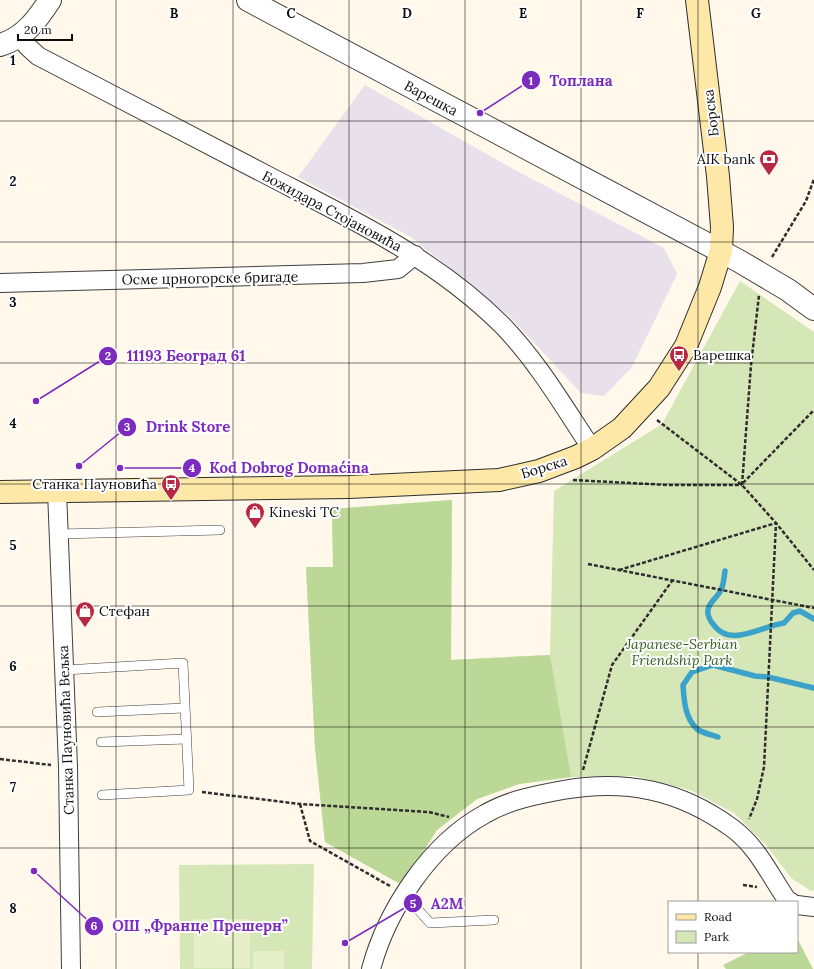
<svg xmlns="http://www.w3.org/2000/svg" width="814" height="969" font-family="Lora,serif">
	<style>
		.industrial { fill: #e8e0eb }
		.green { fill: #d6e7b7 }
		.forest { fill: #bcd896 }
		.pitch { fill: #e7efc8 }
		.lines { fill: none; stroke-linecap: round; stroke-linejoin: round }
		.stream { stroke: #3ba3c9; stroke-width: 5.5 }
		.service-casing { stroke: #3f3f3f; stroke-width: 10 }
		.minor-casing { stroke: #3f3f3f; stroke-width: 20 }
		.tertiary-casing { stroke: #3f3f3f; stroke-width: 24 }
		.secondary-casing { stroke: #2e2e2e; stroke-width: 24 }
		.path { stroke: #2e2e2e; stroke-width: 2.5; stroke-dasharray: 4 2; stroke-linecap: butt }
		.service { stroke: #fff; stroke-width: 9 }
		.minor { stroke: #fff; stroke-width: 18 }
		.tertiary { stroke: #fff; stroke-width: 22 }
		.secondary { stroke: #fde8a8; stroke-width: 22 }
		.grid { fill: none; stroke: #0c0c0c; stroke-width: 1; stroke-opacity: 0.55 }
		.labels { text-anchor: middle; stroke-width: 4; stroke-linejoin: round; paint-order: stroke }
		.street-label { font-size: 14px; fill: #0c0c0c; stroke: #fff }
		.poi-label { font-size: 14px; fill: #0c0c0c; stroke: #fff; text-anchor: start }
		.park-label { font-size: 14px; font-style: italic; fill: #35611f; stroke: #fff }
		.grid-label { font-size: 13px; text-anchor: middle; font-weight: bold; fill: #0c0c0c; stroke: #fff; stroke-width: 4; stroke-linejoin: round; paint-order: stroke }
		.leader { fill: none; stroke: #7b2cbf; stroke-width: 1.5 }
		.callout-dot { fill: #7b2cbf; stroke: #fff; stroke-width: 1.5 }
		.mark-label { font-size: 12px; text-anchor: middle; font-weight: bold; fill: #fff }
		.callout-label { font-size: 15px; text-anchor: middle; font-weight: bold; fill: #7b2cbf; stroke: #fff; stroke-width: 4; stroke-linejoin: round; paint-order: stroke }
	</style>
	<rect width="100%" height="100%" fill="#fff8eb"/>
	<path class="industrial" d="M365,85L513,169L664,248L677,274L632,367L604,396L581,393L509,316L411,237L298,177Z"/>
	<g class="green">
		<path d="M740,281L814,332V890L811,891L791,878L766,845L734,813L690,790L634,776L571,777L519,784L477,799L437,830L402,885L325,842L315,748L306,567H333L332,509L452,500L451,660L550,655L554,491L662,424Z"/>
		<path d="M314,864L312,969H180L179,865Z"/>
	</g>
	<g class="forest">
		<path d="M452,500L451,660L550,655L571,777L519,784L477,799L437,830L402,885L325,842L315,748L306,567H333L332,509Z"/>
		<path d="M797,938L813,969H726L723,965L749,952H797Z"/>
	</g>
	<g class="pitch">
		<rect x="194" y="919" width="56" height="49"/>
		<rect x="253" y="951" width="31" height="18"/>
	</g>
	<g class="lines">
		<g class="stream">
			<path d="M725,571C724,577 724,584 721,590C718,597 709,602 708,610C707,614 710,621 713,624C730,649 761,626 784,623L793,613L800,611L814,619"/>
			<path d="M718,737C712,735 702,733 697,729C685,718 684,701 683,685L692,672L713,665L755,676L768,677L814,688"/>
		</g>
		<g class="service-casing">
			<g id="service">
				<path d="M59,534L220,530"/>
				<path d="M65,670L183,663L189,790L102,795"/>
				<path d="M97,712L184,708"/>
				<path d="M101,742L186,739"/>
				<path d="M405,895L430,923L494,920"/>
			</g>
		</g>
		<g class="minor-casing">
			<g id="minor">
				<path d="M21,36L27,46L38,56C113,95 187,134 263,173C347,217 434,257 502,325C538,362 564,407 592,449"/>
				<path d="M0,283L363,273L398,269L415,255"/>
				<path d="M57,491L68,767L71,969"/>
				<path d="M797,905L814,907"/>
				<path d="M371,969C387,910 430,844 485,814C509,800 536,795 563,790C626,779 680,790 732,828C757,846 770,875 787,900L791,902"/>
			</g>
		</g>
		<g class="tertiary-casing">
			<g id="tertiary">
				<path d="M248,0L739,261L788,290L814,309"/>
				<path d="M0,45C24,38 37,20 50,0"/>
			</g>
		</g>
		<g class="secondary-casing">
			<path id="secondary" d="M0,492L349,487L499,480L539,471L576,457L592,449L622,428L659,388L686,346L710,287L721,251L722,227L718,176L697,0"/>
		</g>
		<g class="path">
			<path d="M772,257L806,201L814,179"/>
			<path d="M657,420L742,485L776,523L764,767L757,799L749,819"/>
			<path d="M573,480L668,485H742"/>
			<path d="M743,483L814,410"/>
			<path d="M742,485L751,365L759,295"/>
			<path d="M588,564L814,608"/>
			<path d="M619,570L776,523L814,570"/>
			<path d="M0,759L51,765"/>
			<path d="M583,770L612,665L672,581"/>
			<path d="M202,792L300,804L429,812L449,817"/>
			<path d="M300,804L310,841L390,886"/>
			<path d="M743,885L757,887"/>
		</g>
		<use href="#service" class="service"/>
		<use href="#minor" class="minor"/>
		<use href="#tertiary" class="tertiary"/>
		<use href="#secondary" class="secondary"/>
	</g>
	<path class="grid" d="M116,0V969M233,0V969M349,0V969M465,0V969M581,0V969M698,0V902M0,121H814M0,242H814M0,363H814M0,484H814M0,606H814M0,727H814M0,848H814M698,952V969"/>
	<defs>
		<g id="bank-pin" transform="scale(1)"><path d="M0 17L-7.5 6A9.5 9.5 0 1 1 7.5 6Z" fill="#b82842" stroke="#fff"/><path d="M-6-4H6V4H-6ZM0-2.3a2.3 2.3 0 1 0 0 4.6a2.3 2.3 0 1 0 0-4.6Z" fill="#fff"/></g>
		<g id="bus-pin" transform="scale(1)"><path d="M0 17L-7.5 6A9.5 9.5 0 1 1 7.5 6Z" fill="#b82842" stroke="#fff"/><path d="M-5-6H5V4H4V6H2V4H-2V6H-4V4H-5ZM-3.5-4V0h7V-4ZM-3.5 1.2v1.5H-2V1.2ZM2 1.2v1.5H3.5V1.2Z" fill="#fff"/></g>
		<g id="shop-pin" transform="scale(1)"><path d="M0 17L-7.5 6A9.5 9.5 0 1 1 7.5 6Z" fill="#b82842" stroke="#fff"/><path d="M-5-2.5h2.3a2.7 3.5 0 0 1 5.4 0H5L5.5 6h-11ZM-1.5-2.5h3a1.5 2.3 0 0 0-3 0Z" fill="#fff"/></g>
	</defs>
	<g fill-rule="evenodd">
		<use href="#bank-pin" x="769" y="159"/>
		<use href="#bus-pin" x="679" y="355"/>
		<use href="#bus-pin" x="171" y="484"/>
		<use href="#shop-pin" x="255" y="512"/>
		<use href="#shop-pin" x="85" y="611"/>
	</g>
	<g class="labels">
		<g class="street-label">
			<text transform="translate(431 98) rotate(28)" y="5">Варешка</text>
			<text transform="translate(711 113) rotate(-97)" y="5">Борска</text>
			<text transform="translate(332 211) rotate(28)" y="5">Божидара Стојановића</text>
			<text transform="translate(210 278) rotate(-1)" y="5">Осме црногорске бригаде</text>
			<text transform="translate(544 467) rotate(-17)" y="5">Борска</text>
			<text transform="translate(66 730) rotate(-92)" y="5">Станка Пауновића Вељка</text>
		</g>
		<g class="poi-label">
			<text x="755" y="164" text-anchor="end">AIK bank</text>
			<text x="693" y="360">Варешка</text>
			<text x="157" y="489" text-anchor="end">Станка Пауновића</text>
			<text x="269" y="517">Kineski TC</text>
			<text x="99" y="616">Стефан</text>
		</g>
		<g class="park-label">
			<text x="682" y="649">Japanese-Serbian<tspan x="682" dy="16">Friendship Park</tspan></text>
		</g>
	</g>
	<g class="grid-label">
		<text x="174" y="18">B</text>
		<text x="291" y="18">C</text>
		<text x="407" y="18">D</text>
		<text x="523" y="18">E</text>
		<text x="640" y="18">F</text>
		<text x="756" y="18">G</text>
		<text x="13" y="65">1</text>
		<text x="13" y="186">2</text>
		<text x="13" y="307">3</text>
		<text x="13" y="428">4</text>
		<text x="13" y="550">5</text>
		<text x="13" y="671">6</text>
		<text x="13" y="792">7</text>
		<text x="13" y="913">8</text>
	</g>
	<path class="leader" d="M480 113L531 80M36 401L108 356M79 466L127 427M120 468L192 468M345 943L413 903M34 871L94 926"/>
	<g class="callout-dot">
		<circle cx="480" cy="113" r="4"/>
		<circle cx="36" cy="401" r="4"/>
		<circle cx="79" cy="466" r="4"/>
		<circle cx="120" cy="468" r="4"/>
		<circle cx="345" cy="943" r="4"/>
		<circle cx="34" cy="871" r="4"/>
		<circle cx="531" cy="80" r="10"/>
		<circle cx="108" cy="356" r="10"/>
		<circle cx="127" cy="427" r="10"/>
		<circle cx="192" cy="468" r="10"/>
		<circle cx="413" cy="903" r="10"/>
		<circle cx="94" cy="926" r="10"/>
	</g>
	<g class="mark-label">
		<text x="531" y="85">1</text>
		<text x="108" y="360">2</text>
		<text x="127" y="431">3</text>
		<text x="192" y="472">4</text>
		<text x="413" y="908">5</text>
		<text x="94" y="930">6</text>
	</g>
	<g class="callout-label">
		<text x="581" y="86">Топлана</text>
		<text x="186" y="361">11193 Београд 61</text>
		<text x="188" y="432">Drink Store</text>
		<text x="289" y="473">Kod Dobrog Domaćina</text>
		<text x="447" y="909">A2M</text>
		<text x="200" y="931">ОШ „Франце Прешерн”</text>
	</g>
	<rect x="668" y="901" width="130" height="52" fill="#ffffff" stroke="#9e9e9e"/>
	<rect x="676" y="914" width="20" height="6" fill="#fde8a8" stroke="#9e9e9e"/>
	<text x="704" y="921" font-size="12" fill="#0c0c0c">Road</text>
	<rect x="676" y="931" width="20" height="12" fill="#d6e7b7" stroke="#9e9e9e"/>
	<text x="704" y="941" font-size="12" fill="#0c0c0c">Park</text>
	<path d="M18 34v6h54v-6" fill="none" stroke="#0c0c0c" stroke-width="2"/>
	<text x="24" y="34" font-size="12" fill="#0c0c0c" stroke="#ffffff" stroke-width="3" paint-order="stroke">20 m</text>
</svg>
